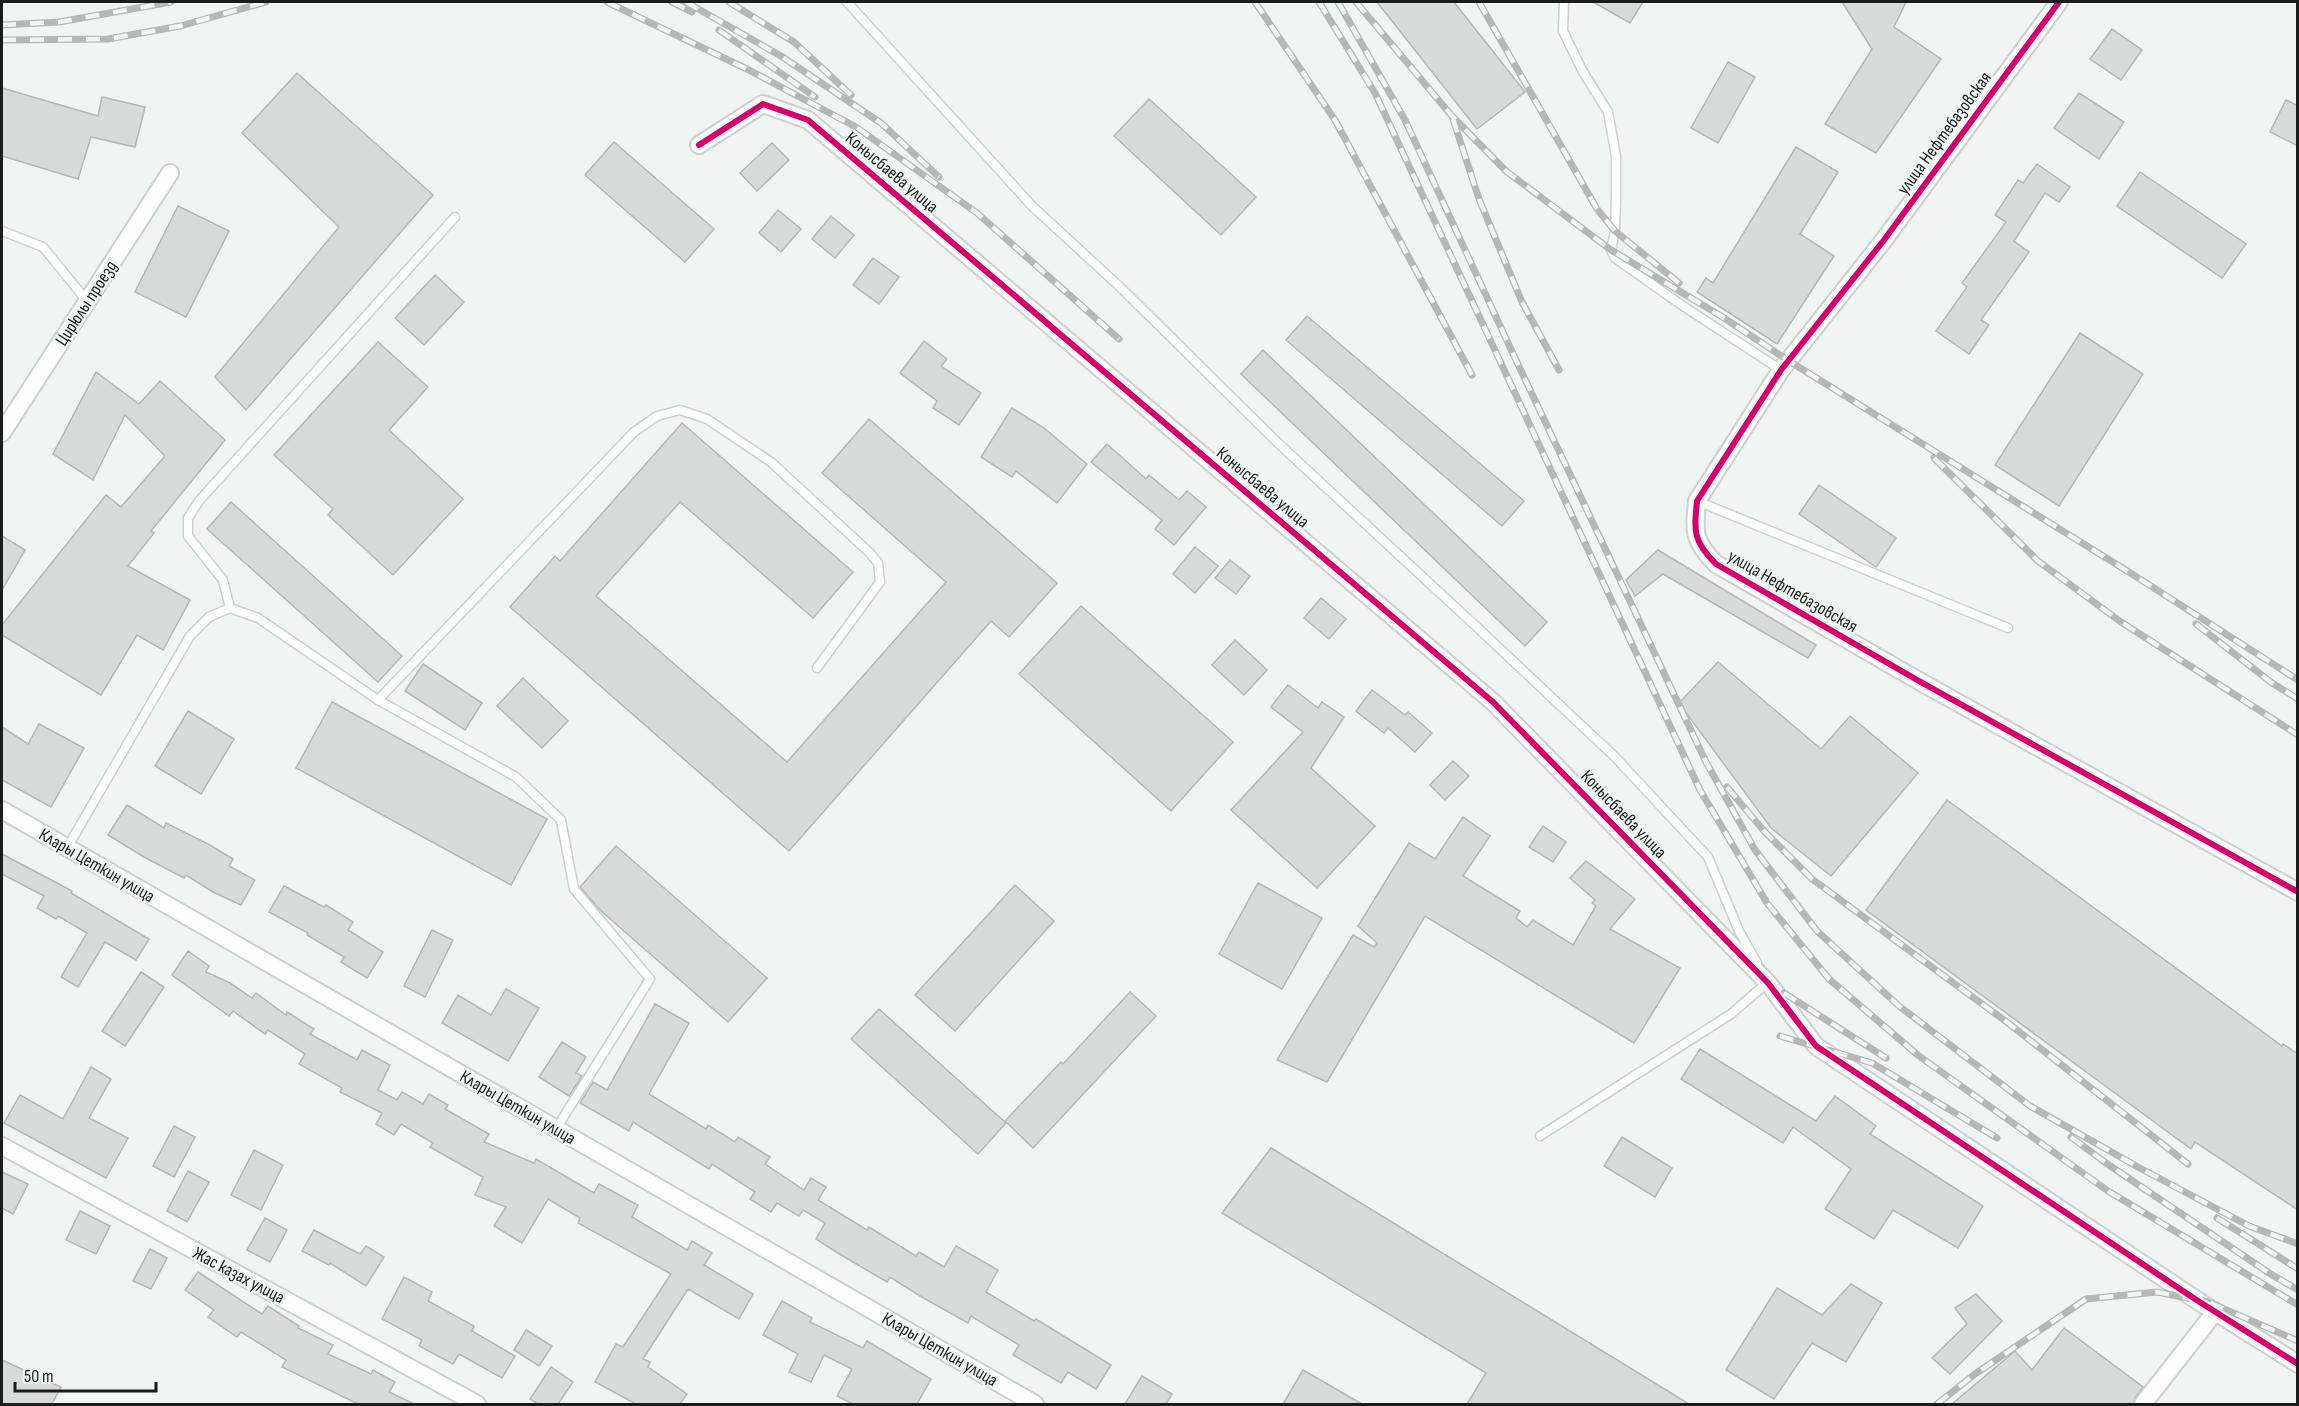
<svg xmlns="http://www.w3.org/2000/svg" width="2299" height="1406" font-family="'Sofia Sans Condensed',sans-serif">
	<style>
		.building { fill: #d7dbd9; stroke: #b5b8b7; stroke-width: 1.5 }
		.lines { fill: none; stroke-linecap: round; stroke-linejoin: round }
		.service-casing { stroke: #cdd1cf; stroke-width: 11 }
		.minor-casing { stroke: #cdd1cf; stroke-width: 20 }
		.service { stroke: #fdfefd; stroke-width: 8 }
		.minor { stroke: #fdfefd; stroke-width: 16 }
		.rail-casing { stroke: #b6b8b8; stroke-width: 7 }
		.rail { stroke: #eef7f3; stroke-width: 4.5; stroke-dasharray: 14; stroke-linecap: butt }
		.cycleway-casing { stroke: #eef7f3; stroke-width: 10 }
		.cycleway { stroke: #d6006c; stroke-width: 6 }
		.labels { text-anchor: middle; stroke-width: 5; stroke-linejoin: round; paint-order: stroke }
		.street-label { font-size: 18px; fill: #1a1d1c; stroke: #eef7f3 }
	</style>
	<rect width="100%" height="100%" fill="#f0f5f3"/>
	<g class="building">
		<path d="M1377,2H1454L1525,92L1477,129Z"/>
		<path d="M1593,2H1643L1630,23Z"/>
		<path d="M1842,2H1906L1894,27L1941,59L1876,153L1825,124L1872,49Z"/>
		<path d="M2112,29L2142,50L2121,80L2090,59Z"/>
		<path d="M1728,62L1755,77L1718,143L1691,128Z"/>
		<path d="M297,73L433,195L246,410L215,377L339,227L242,133Z"/>
		<path d="M2,88L98,116L102,97L145,107L135,147L91,137L78,179L2,156Z"/>
		<path d="M2079,93L2124,122L2099,159L2054,128Z"/>
		<path d="M1149,99L1256,197L1221,235L1114,136Z"/>
		<path d="M2286,100L2298,106V146L2270,132Z"/>
		<path d="M614,142L714,229L685,262L585,175Z"/>
		<path d="M772,143L789,160L757,191L740,173Z"/>
		<path d="M1796,147L1838,172L1800,234L1834,256L1777,344L1697,292L1706,278L1713,283Z"/>
		<path d="M2037,164L2070,187L2059,202L2045,193L2014,241L2029,252L1981,320L1989,325L1969,354L1936,331L1967,287L1962,283L2006,222L1995,215L2018,180L2023,183Z"/>
		<path d="M2140,172L2246,244L2222,278L2117,206Z"/>
		<path d="M178,206L229,231L186,317L135,292Z"/>
		<path d="M778,210L801,229L781,252L759,233Z"/>
		<path d="M831,216L854,235L835,258L812,239Z"/>
		<path d="M873,258L899,277L879,304L853,285Z"/>
		<path d="M435,275L464,302L424,345L395,318Z"/>
		<path d="M1307,316L1524,501L1502,526L1286,340Z"/>
		<path d="M2080,333L2143,374L2059,506L1995,465Z"/>
		<path d="M924,341L947,359L941,366L981,393L959,425L933,408L937,401L900,373Z"/>
		<path d="M378,342L428,387L389,430L463,499L393,575L328,515L333,509L274,455Z"/>
		<path d="M1263,350L1547,622L1525,646L1241,374Z"/>
		<path d="M96,372L139,404L160,381L225,440L151,531L154,533L128,566L190,600L163,650L137,635L101,695L2,635V625L106,495L121,507L165,456L125,415L93,480L53,454Z"/>
		<path d="M1012,408L1044,428L1087,464L1057,503L1016,471L1012,477L981,457Z"/>
		<path d="M869,419L1057,583L1009,637L991,621L789,851L510,607L555,556L560,561L682,423L853,572L813,618L680,502L596,596L787,762L946,582L822,473Z"/>
		<path d="M1107,444L1146,479L1149,475L1179,500L1187,491L1206,507L1174,545L1155,529L1162,520L1091,462Z"/>
		<path d="M1819,485L1896,538L1876,567L1799,514Z"/>
		<path d="M231,502L402,656L378,682L207,529Z"/>
		<path d="M2,536L25,550L2,590Z"/>
		<path d="M1195,547L1218,566L1195,593L1173,574Z"/>
		<path d="M1658,550L1816,645L1808,658L1663,574L1635,596L1626,580Z"/>
		<path d="M1230,560L1250,576L1236,594L1215,578Z"/>
		<path d="M1321,598L1346,619L1329,639L1304,618Z"/>
		<path d="M1081,606L1233,742L1171,811L1019,674Z"/>
		<path d="M1235,640L1267,670L1244,695L1212,665Z"/>
		<path d="M1718,662L1821,749L1850,716L1918,773L1831,876L1771,828L1679,703Z"/>
		<path d="M423,664L482,703L465,730L405,691Z"/>
		<path d="M523,678L568,721L542,748L497,706Z"/>
		<path d="M1288,685L1318,708L1322,702L1344,717L1311,768L1375,826L1317,888L1231,810L1303,732L1271,707Z"/>
		<path d="M1372,690L1405,715L1408,712L1432,733L1415,752L1388,728L1384,733L1356,711Z"/>
		<path d="M332,702L547,819L511,885L296,768Z"/>
		<path d="M188,711L234,739L201,794L155,766Z"/>
		<path d="M39,724L84,748L51,807L2,780V727L28,744Z"/>
		<path d="M1453,761L1469,776L1445,800L1430,785Z"/>
		<path d="M1947,800L2282,1046L2283,1044L2298,1054V1210L2195,1142L2191,1149L1866,910Z"/>
		<path d="M127,805L164,828L166,823L210,845L233,859L229,866L255,880L241,905L213,892L186,875L184,878L144,857L108,835Z"/>
		<path d="M1463,817L1490,836L1463,876L1520,911L1516,918L1527,927L1533,920L1573,945L1596,906L1592,903L1595,900L1570,878L1586,861L1635,899L1610,929L1680,968L1634,1043L1425,916L1327,1082L1277,1060L1353,935L1374,947L1377,943L1358,926L1409,843L1435,859Z"/>
		<path d="M1543,826L1566,842L1553,862L1529,847Z"/>
		<path d="M616,846L767,978L728,1022L600,910L580,887Z"/>
		<path d="M2,854L59,884L72,891L71,893L149,939L136,960L105,942L78,987L61,977L87,933L58,916L56,919L37,908L44,896L2,874Z"/>
		<path d="M1258,883L1322,918L1282,989L1219,954Z"/>
		<path d="M1015,885L1054,921L955,1031L915,995Z"/>
		<path d="M284,886L324,907L326,905L353,922L348,930L383,952L367,978L341,962L344,957L307,935L308,933L269,912Z"/>
		<path d="M432,930L453,940L425,997L404,986Z"/>
		<path d="M188,951L209,966L206,972L230,983L252,998L256,993L286,1015L287,1012L314,1029L310,1034L357,1060L362,1050L390,1065L378,1090L397,1100L402,1092L423,1104L429,1094L448,1105L445,1109L489,1134L484,1142L534,1163L536,1159L594,1193L599,1184L638,1205L632,1217L687,1250L692,1241L712,1253L704,1265L753,1294L739,1319L688,1289L643,1359L650,1362L648,1367L687,1394L680,1404H636L595,1382L616,1344L623,1347L671,1274L578,1223L580,1218L548,1199L522,1243L494,1226L506,1207L475,1195L483,1177L430,1147L433,1143L401,1124L394,1135L376,1124L382,1113L340,1092L342,1088L299,1064L305,1054L268,1030L265,1034L233,1011L229,1016L172,975Z"/>
		<path d="M141,972L164,987L125,1046L102,1031Z"/>
		<path d="M506,989L539,1008L508,1061L442,1023L458,995L491,1015Z"/>
		<path d="M1130,992L1156,1016L1033,1148L1005,1121L1061,1062L1063,1064Z"/>
		<path d="M655,1004L689,1023L649,1094L706,1129L708,1125L735,1142L738,1137L770,1157L765,1164L804,1190L811,1178L826,1187L818,1200L867,1230L869,1227L916,1256L919,1252L944,1267L956,1246L998,1270L986,1292L1034,1321L1036,1319L1111,1365L1096,1389L1068,1372L1061,1383L1013,1355L1019,1345L971,1316L968,1323L920,1296L890,1277L887,1282L836,1252L816,1239L825,1223L803,1210L799,1216L777,1203L771,1212L750,1199L755,1192L712,1164L709,1169L633,1122L629,1131L580,1103L593,1082L607,1090Z"/>
		<path d="M879,1009L1006,1123L978,1154L851,1039Z"/>
		<path d="M562,1042L586,1057L576,1073L582,1076L569,1096L539,1077Z"/>
		<path d="M1700,1049L1816,1121L1835,1096L1876,1126L1870,1134L1983,1206L1958,1248L1893,1210L1874,1239L1825,1209L1851,1169L1793,1127L1783,1143L1681,1079Z"/>
		<path d="M91,1067L111,1079L89,1118L128,1138L106,1178L4,1123L20,1095L63,1119Z"/>
		<path d="M174,1126L195,1137L174,1177L153,1166Z"/>
		<path d="M1622,1137L1672,1168L1655,1197L1604,1166Z"/>
		<path d="M1271,1148L1689,1404H1467L1486,1373L1222,1213Z"/>
		<path d="M254,1150L283,1165L261,1210L231,1195Z"/>
		<path d="M188,1171L209,1182L187,1222L167,1211Z"/>
		<path d="M2,1172L28,1184L13,1214L2,1208Z"/>
		<path d="M80,1211L110,1226L96,1254L66,1240Z"/>
		<path d="M265,1218L287,1230L270,1262L247,1250Z"/>
		<path d="M314,1230L360,1254L366,1246L384,1257L366,1286L330,1263L329,1265L302,1251Z"/>
		<path d="M150,1249L167,1258L151,1289L133,1281Z"/>
		<path d="M198,1272L262,1314L268,1306L299,1326L298,1328L333,1345L328,1354L371,1374L373,1370L395,1382L389,1392L414,1404H358L282,1367L286,1360L241,1332L237,1337L208,1317L214,1310L185,1290Z"/>
		<path d="M404,1277L432,1292L428,1301L474,1326L472,1331L515,1356L502,1378L459,1354L453,1364L419,1346L422,1340L382,1319Z"/>
		<path d="M1851,1284L1882,1303L1846,1362L1812,1343L1774,1399L1726,1370L1777,1288L1822,1315Z"/>
		<path d="M1976,1294L2002,1321L1950,1374L1932,1358L1967,1324L1955,1308Z"/>
		<path d="M782,1301L812,1318L810,1322L863,1348L867,1341L931,1379L917,1404H853L837,1396L852,1369L824,1355L811,1382L789,1372L798,1354L763,1335Z"/>
		<path d="M2064,1328L2143,1387L2135,1398L2133,1404H1952L2015,1351L2032,1370Z"/>
		<path d="M526,1330L552,1346L539,1366L514,1350Z"/>
		<path d="M2,1360L61,1387L52,1404H2Z"/>
		<path d="M551,1367L573,1382L558,1404H538L530,1399Z"/>
		<path d="M1303,1370L1362,1404H1283Z"/>
		<path d="M1142,1376L1172,1394L1166,1404H1125Z"/>
	</g>
	<g class="lines">
		<g class="service-casing">
			<g id="service">
				<path d="M847,2L1032,206L1119,286L1279,444L1480,630L1615,757L1708,857L1739,931L1757,963"/>
				<path d="M1564,2L1563,31L1582,70L1608,112L1616,156V199L1615,231L1611,250L1615,258L1683,306L1781,370"/>
				<path d="M2,231L43,247L87,301"/>
				<path d="M1697,501L2008,628"/>
				<path d="M230,608L223,580L188,536V518L199,501L455,217"/>
				<path d="M378,700L634,432L657,416L680,410L707,419L771,462L870,553L878,563L880,582L817,668"/>
				<path d="M67,848L190,636L209,617L230,608L258,618L378,700L516,777L561,820L574,889L650,979L556,1129"/>
				<path d="M1540,1136L1731,1014L1768,982"/>
			</g>
		</g>
		<g class="minor-casing">
			<g id="minor">
				<path d="M2059,2L1884,240L1781,370L1697,501C1694,532 1693,541 1716,564L1919,681L2298,892"/>
				<path d="M699,145L763,104L808,120L1493,702L1768,983L1816,1046L2195,1299L2298,1364"/>
				<path d="M2,433L170,173"/>
				<path d="M2,810L1035,1404"/>
				<path d="M2,1146L477,1404"/>
				<path d="M2143,1404L2215,1312"/>
			</g>
		</g>
		<use href="#service" class="service"/>
		<use href="#minor" class="minor"/>
		<g class="rail-casing">
			<g id="rail">
				<path d="M607,2L747,69L856,127L977,213L1119,339"/>
				<path d="M672,2L692,12"/>
				<path d="M686,2L781,56L881,123L939,177"/>
				<path d="M729,2L794,42L851,95"/>
				<path d="M1255,2L1335,120L1472,375"/>
				<path d="M1319,2L1375,93L1700,790L1767,903L1829,979L1919,1056L2108,1191L2298,1305"/>
				<path d="M1338,2L1405,120L1515,358L1706,762L1755,850L1817,931L1899,1006L2030,1106L2138,1167L2249,1226L2298,1244"/>
				<path d="M1356,2L1452,116L1506,171L1611,250L1721,316L1789,361L2132,574L2298,680"/>
				<path d="M1479,2L1597,209L1615,231L1679,283"/>
				<path d="M2,25L59,22L171,2"/>
				<path d="M719,30L815,97"/>
				<path d="M2,40L108,39L180,26L266,2"/>
				<path d="M1453,119L1479,199L1522,302L1559,370"/>
				<path d="M1934,458L2038,561L2121,622L2298,735"/>
				<path d="M2196,624L2272,683L2298,699"/>
				<path d="M1727,787L1764,831L1812,879L2008,1023L2188,1164"/>
				<path d="M1784,993L1886,1058"/>
				<path d="M1780,1036L1872,1063L1997,1138"/>
				<path d="M2071,1137L2106,1163L2269,1273L2298,1290"/>
				<path d="M2217,1218L2298,1269"/>
				<path d="M1937,1404L1975,1374L2086,1299L2157,1292L2208,1302L2298,1341"/>
			</g>
		</g>
		<use href="#rail" class="rail"/>
		<g class="cycleway-casing">
			<g id="cycleway">
				<path d="M2059,2L1884,240L1781,370L1697,501C1694,532 1693,541 1716,564L1919,681L2298,892"/>
				<path d="M699,145L763,104L808,120L1493,702L1768,983L1816,1046L2195,1299L2298,1364"/>
			</g>
		</g>
		<use href="#cycleway" class="cycleway"/>
	</g>
	<g class="labels">
		<g class="street-label">
			<text transform="translate(1944 133) rotate(-54)" y="6">улица Нефтебазовская</text>
			<text transform="translate(892 172) rotate(40)" y="6">Конысбаева улица</text>
			<text transform="translate(86 303) rotate(-57)" y="6">Цирюлы проезд</text>
			<text transform="translate(1263 487) rotate(40)" y="6">Конысбаева улица</text>
			<text transform="translate(1793 591) rotate(30)" y="6">улица Нефтебазовская</text>
			<text transform="translate(1624 814) rotate(46)" y="6">Конысбаева улица</text>
			<text transform="translate(97 865) rotate(30)" y="6">Клары Цеткин улица</text>
			<text transform="translate(518 1107) rotate(30)" y="6">Клары Цеткин улица</text>
			<text transform="translate(239 1275) rotate(28)" y="6">Жас казах улица</text>
			<text transform="translate(940 1349) rotate(30)" y="6">Клары Цеткин улица</text>
		</g>
	</g>
	<rect width="2299" height="1406" fill="none" stroke="#1a1d1c" stroke-width="6"/>
	<path d="M15 1382v9h141v-9" fill="none" stroke="#1a1d1c" stroke-width="3"/>
	<text x="24" y="1382" font-size="18" fill="#1a1d1c" stroke="#eef7f3" stroke-width="4.5" paint-order="stroke">50 m</text>
</svg>
